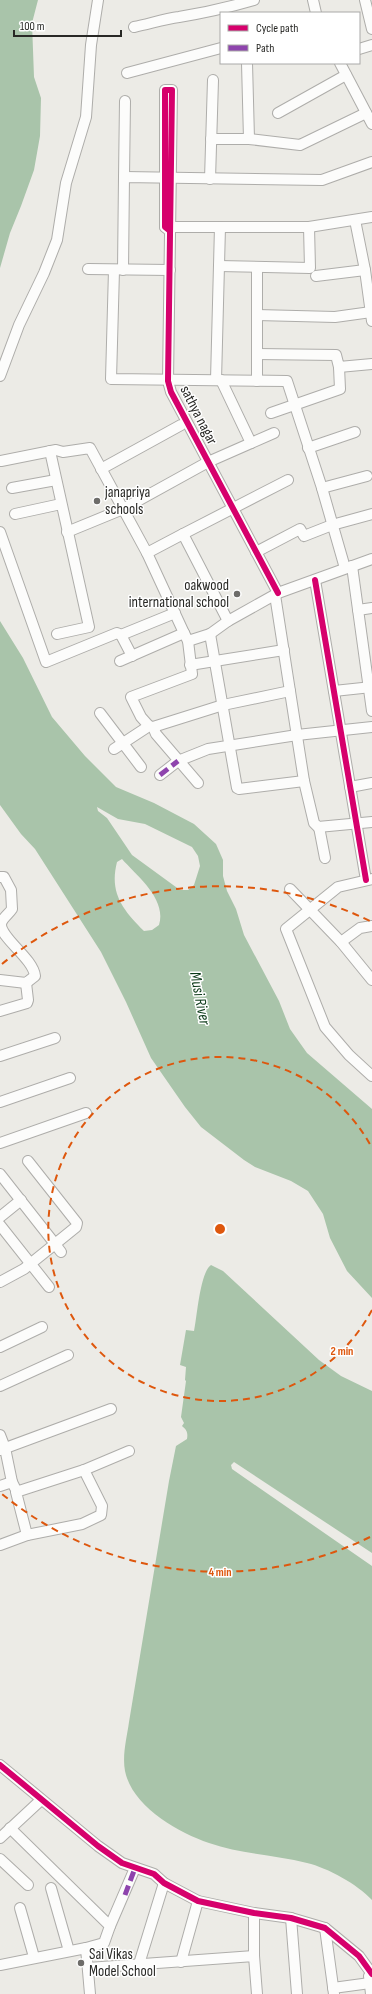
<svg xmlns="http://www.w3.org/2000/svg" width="372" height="1994" font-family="'Sofia Sans Condensed',sans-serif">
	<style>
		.water { fill: #a9c4aa; fill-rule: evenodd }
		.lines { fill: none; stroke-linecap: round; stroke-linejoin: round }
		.minor-casing { stroke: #aeadaa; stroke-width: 12 }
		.minor { stroke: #fcfcfb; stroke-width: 10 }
		.quiet { stroke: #8e44ad; stroke-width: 5; stroke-dasharray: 10 5; stroke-linecap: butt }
		.cycleway-casing { stroke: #fff; stroke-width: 8 }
		.cycleway { stroke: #d6006c; stroke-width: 6 }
		.ring { fill: none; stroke: #de570d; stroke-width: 2; stroke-dasharray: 7 5 }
		.poi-dot { fill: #6d6c69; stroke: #fff; stroke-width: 1.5 }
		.labels { text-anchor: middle; stroke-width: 3; stroke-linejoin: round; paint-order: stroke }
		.street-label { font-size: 15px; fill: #282825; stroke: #fff }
		.poi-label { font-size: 15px; fill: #282825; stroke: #fff; text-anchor: start }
		.water-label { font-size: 16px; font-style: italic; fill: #0b3918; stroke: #fff }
		.centre { fill: #de570d; stroke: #fff; stroke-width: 2 }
		.ring-label { font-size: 12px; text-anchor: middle; font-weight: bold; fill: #de570d; stroke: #fff; stroke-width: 3; stroke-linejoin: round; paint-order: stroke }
	</style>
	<rect width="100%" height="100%" fill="#ecebe6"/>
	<g class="water">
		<path d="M0,0H38L32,23L34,77L41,98L40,136L34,170L21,206L10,233L0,268Z"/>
		<path d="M0,621L23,658L52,717L85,756L116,787L154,803L194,824L216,844L223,860V876L227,891L236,909L244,935L279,1001L290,1029L307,1053L372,1109V1298L347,1271L330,1238L323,1214L308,1191L291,1181L255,1167L244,1160L201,1127L185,1107L151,1058L126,1002L101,952L35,849L21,834L0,805ZM97,807L118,819L145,824L192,847L198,856L200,866L194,885L188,890H180L132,855L107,818L98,811ZM122,859C137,876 167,899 159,925L152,930L144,931C123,910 109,893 117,862Z"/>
		<path d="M211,1265L223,1271L319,1360L341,1376L372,1391V1553L234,1462L231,1465L232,1469L372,1566V1900C357,1884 328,1868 307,1863C275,1855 240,1854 209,1843C177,1832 132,1806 125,1771C122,1755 127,1737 129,1722L169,1481L176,1446L187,1439C188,1433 187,1430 182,1426L184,1423L181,1417L186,1381L185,1380L186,1367L180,1365L186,1330L194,1331C197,1318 200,1272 211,1265Z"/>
	</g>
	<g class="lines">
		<g class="minor-casing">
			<g id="minor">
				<path d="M313,0L316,13"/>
				<path d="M365,0L372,29"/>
				<path d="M134,27C149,24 164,19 179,17C204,13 230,7 254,0"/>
				<path d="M359,49L372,45"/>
				<path d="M247,63L249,139"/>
				<path d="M340,63L372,124"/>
				<path d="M127,73L221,48"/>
				<path d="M278,113L346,75"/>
				<path d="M211,139H249L300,145L366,113"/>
				<path d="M124,177L125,101"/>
				<path d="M210,179L213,80"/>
				<path d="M355,220L365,270L372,321"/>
				<path d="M165,227H309L372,217"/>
				<path d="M170,231L165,227V90H172L168,381L171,392L278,593"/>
				<path d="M219,266L310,268L309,227"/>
				<path d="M88,269L170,270"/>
				<path d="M114,270L111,379L287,381L322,488L345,568"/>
				<path d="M123,270L124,177L322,180L372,162"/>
				<path d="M316,276L365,270"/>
				<path d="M257,315L335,317L371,312"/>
				<path d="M257,354L336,355L339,367L372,364"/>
				<path d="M0,376L19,325L44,273L57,240L66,183L86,117L91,45L98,0"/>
				<path d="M216,380L220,227"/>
				<path d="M221,380L251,443"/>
				<path d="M257,381V267"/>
				<path d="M271,413L340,389L339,367"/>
				<path d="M308,448L355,432"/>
				<path d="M50,451L89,627L57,634"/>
				<path d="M1,461L56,450L63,452L90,448L147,553L184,633L188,641L192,674L131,697L141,717L149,726"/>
				<path d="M101,469L181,425"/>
				<path d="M12,488L56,480"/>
				<path d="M322,488L367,476"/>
				<path d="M15,514L61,504"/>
				<path d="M0,532L46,662L117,633L121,635L132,656"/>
				<path d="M67,532L123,509L208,462L274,433"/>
				<path d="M256,552L300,529L304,536L332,525L372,514"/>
				<path d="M147,553L183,534"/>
				<path d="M352,566L372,711"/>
				<path d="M315,580L366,880"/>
				<path d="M275,595L304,781L314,823L318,827L372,822"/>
				<path d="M358,610L372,608"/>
				<path d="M228,621L183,534L288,480"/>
				<path d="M210,634L237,788L239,789L304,781"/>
				<path d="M121,635L175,613"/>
				<path d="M188,641L210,634L228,621L278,593L372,559"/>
				<path d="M120,661L184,633"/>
				<path d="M190,665L284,650"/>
				<path d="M334,691L372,687"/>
				<path d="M100,713L141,767"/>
				<path d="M153,727L156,734L198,783"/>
				<path d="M114,749L149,726L153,727L223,705L290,691"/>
				<path d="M160,775L178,761L208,749L297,735L372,727"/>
				<path d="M350,787L372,783"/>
				<path d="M319,827L325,858"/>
				<path d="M0,877H4L11,890L12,909C9,914 2,918 1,924C0,938 33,958 35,976L26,983L0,980"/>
				<path d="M372,879L338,887L286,929L325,1027L349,1055L372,1076"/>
				<path d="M290,889L341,942L372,980"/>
				<path d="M341,942L360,928L372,926"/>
				<path d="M0,1011L27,1003L28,1000L26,983"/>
				<path d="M0,1056L55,1038"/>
				<path d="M0,1102L70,1078"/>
				<path d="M0,1143L86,1113"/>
				<path d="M28,1161L77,1223L76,1227L55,1244L61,1252"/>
				<path d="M0,1174L55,1244L24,1269L0,1282"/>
				<path d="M0,1217L21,1200"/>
				<path d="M0,1225L49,1287"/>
				<path d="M0,1347L42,1327"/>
				<path d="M0,1386L68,1355"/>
				<path d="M0,1435L5,1448L12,1482"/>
				<path d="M0,1450L111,1409"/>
				<path d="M0,1486L12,1482L15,1488"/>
				<path d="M27,1535L82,1524L101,1515L102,1506L84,1470"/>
				<path d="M0,1545L27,1535L16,1492L84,1470L129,1451"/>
				<path d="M0,1765L98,1846L122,1863L154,1874L164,1883L198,1901L254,1913L291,1918L325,1928L359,1956L372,1974"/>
				<path d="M10,1828L110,1926L104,1943L86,1948"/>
				<path d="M0,1838L41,1800"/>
				<path d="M0,1859L28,1885"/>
				<path d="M51,1888L69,1951"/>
				<path d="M20,1908L34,1957"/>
				<path d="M254,1913V1956"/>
				<path d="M291,1918L297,1994"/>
				<path d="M110,1926L135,1868"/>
				<path d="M325,1928L334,1994"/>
				<path d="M181,1962L198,1901"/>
				<path d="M139,1964L164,1883"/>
				<path d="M0,1965L86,1948L90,1994"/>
				<path d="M88,1968L254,1956L257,1994"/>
				<path d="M369,1976L371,1994"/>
				<path d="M333,1988L370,1983"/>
			</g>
		</g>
		<use href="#minor" class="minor"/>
		<g class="quiet">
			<path d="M160,775L178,761"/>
			<path d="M125,1895L135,1868"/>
		</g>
		<g class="cycleway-casing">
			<g id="cycleway">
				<path d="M170,231L165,227V90H172L168,381L171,392L278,593"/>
				<path d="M315,580L366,880"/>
				<path d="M0,1765L98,1846L122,1863L154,1874L164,1883L198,1901L254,1913L291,1918L325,1928L359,1956L372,1974"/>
			</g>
		</g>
		<use href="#cycleway" class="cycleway"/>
	</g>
	<g class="ring">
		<path d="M372 1310A172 172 0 1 1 372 1148"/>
		<path d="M370 1537A343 343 0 0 1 2 1494M2 964A343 343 0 0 1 370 921"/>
	</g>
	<g class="poi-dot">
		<circle cx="97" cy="501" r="4"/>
		<circle cx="237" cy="594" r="4"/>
		<circle cx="81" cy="1963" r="4"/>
	</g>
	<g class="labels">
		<g class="street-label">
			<text transform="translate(199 415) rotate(63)" y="5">sathya nagar</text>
		</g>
		<g class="poi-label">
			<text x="105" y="497">janapriya<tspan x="105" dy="17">schools</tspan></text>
			<text x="229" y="590" text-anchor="end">oakwood<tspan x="229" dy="17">international school</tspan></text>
			<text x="89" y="1959">Sai Vikas<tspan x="89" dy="17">Model School</tspan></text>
		</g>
		<g class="water-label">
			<text transform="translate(201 998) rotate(79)" y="6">Musi River</text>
		</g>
	</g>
	<circle cx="220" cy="1229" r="6" class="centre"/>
	<g class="ring-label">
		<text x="342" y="1355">2 min</text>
		<text x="220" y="1576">4 min</text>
	</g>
	<rect x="220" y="12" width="140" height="52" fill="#ffffff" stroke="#a9a9a8"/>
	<rect x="228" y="25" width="20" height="6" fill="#d6006c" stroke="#a9a9a8"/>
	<text x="256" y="32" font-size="12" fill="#282825">Cycle path</text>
	<rect x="228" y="45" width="20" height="6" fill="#8e44ad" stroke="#a9a9a8"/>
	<text x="256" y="52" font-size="12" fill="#282825">Path</text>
	<path d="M14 30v6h107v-6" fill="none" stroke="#282825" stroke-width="2"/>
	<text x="20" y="30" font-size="12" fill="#282825" stroke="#ffffff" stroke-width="3" paint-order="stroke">100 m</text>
</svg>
